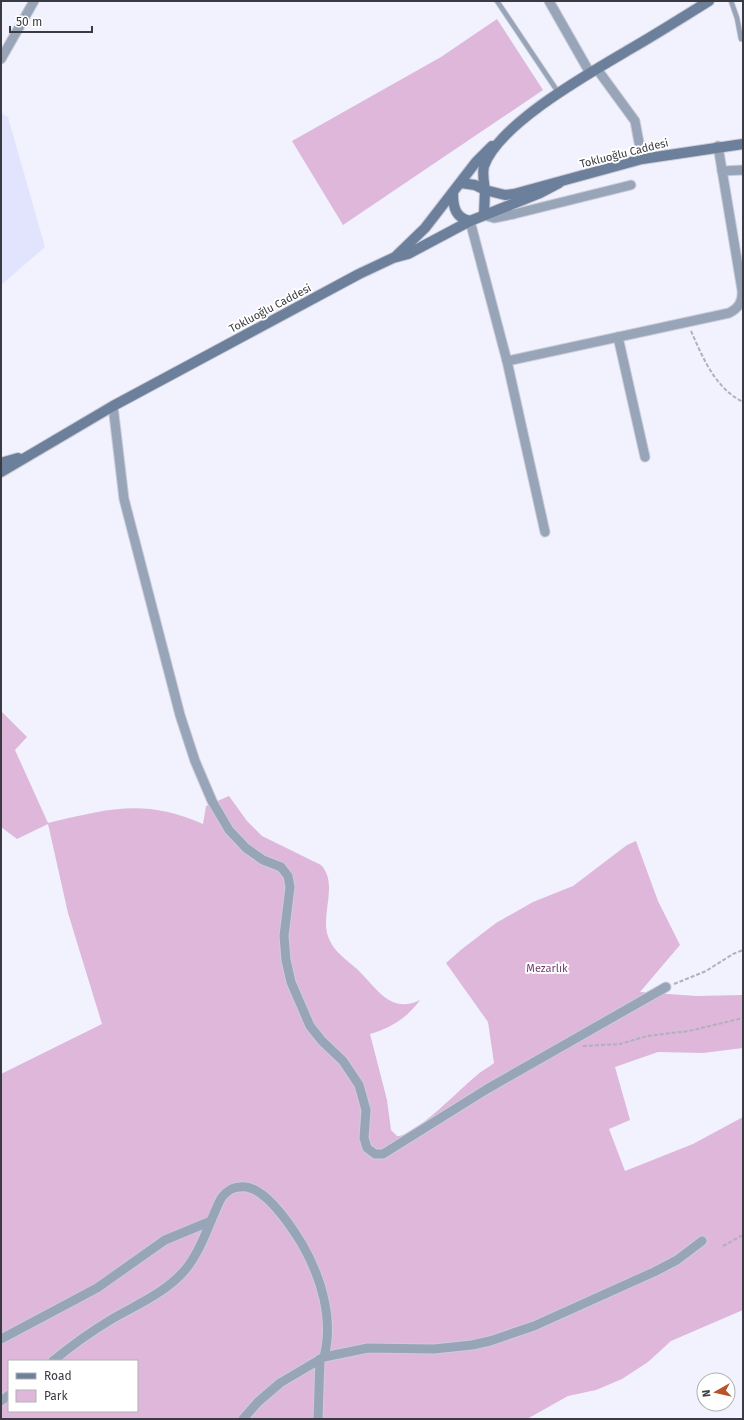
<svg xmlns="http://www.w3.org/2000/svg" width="744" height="1420" font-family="'Fira Sans',sans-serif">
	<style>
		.built { fill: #e2e4fe }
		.green { fill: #deb7da; fill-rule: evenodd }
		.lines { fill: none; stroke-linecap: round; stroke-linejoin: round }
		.lane-casing { stroke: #cccdd8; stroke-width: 6 }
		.street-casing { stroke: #cccdd8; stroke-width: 11 }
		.secondary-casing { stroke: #cccdd8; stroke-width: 12 }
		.path { stroke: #b0b1bb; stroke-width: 2; stroke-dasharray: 4 2; stroke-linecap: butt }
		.lane { stroke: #98a5b9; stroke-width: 4.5 }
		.street { stroke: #98a5b9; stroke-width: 9 }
		.secondary { stroke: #6c7f9b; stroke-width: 10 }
		.labels { text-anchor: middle; stroke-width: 4; stroke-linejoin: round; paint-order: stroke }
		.street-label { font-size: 11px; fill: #3a3b42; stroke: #fff }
		.park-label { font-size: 11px; fill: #723d6f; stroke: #fff }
	</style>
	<rect width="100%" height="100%" fill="#f1f2fe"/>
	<path class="built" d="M1,113L8,117L45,247L1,285Z"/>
	<g class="green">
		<path d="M497,19L543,90L343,225L292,141L441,57Z"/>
		<path d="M1,711L27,737L15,750L48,823C108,809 144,798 203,824L206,806L229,796L247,821L262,836L321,865C338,883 322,911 327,933C332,951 345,958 358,970C376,987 390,1015 420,1000C407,1018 391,1028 370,1034L387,1100L391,1130L397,1136C413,1138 461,1088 476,1076C481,1071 488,1068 494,1063L488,1022L446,963L462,949L496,923L533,902L573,886L627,845L636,841L658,901L680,945L640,992L696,996L743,995V1048L703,1053L658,1052L615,1067L630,1120L609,1129L625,1171L693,1144L743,1117V1310L671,1341L648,1362L622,1379L596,1390L568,1396L527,1419H1V1074L102,1024L68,913L48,824L17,839L1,827ZM9,1361H137V1411H9Z"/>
	</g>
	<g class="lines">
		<g class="lane-casing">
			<g id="lane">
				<path d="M497,1L558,92"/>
				<path d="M731,1L737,18L741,39"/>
			</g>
		</g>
		<g class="street-casing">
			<g id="street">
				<path d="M549,1L590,73"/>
				<path d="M1,59L34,1"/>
				<path d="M597,69L635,121L642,159"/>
				<path d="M722,171L743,170"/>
				<path d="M484,215L494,218L514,214L631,185"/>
				<path d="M470,221L507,361L545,532"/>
				<path d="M618,337L645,457"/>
				<path d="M507,361L729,313C739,308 743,301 742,290L718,146"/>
				<path d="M113,406L124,499L180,715L195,761L212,801L229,830L246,848L263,860L281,867L288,876L290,887L284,936L286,960L291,982L310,1026L322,1041L343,1061L359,1085L366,1110L364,1138L367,1148L375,1154H383L487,1089L666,987"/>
				<path d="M1,1339L97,1288L165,1240L211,1221"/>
				<path d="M53,1361C72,1345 92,1331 112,1319C138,1304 165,1293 185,1270C198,1254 205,1235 213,1216C216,1210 218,1203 222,1197C226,1192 233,1187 240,1187C263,1183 291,1226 302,1244C321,1277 334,1319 324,1357"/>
				<path d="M1,1401L9,1395"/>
				<path d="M243,1419L258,1402L280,1383L324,1357L368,1348L434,1349L472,1345L490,1341L534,1326L654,1272L677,1260L702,1241"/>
				<path d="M318,1419L320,1359"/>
			</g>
		</g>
		<g class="secondary-casing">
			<g id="secondary">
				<path d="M709,1C683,17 658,33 632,48C593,71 499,123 484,166C482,174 484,183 485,190L505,195L514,194L642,159L743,144"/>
				<path d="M461,183L475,185L485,190L484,215"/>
				<path d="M453,194C453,208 456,218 470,221"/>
				<path d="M395,257L425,228L476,162L492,146"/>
				<path d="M1,463L18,458"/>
				<path d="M1,472L113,406L359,274L393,258L408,254L470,221L540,193L559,183"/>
			</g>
		</g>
		<g class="path">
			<path d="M691,331C703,358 715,388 743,402"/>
			<path d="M674,984L706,971L733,954L743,950"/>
			<path d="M583,1046L620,1044L647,1036L689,1031L743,1018"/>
			<path d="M723,1246L743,1235"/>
		</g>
		<use href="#lane" class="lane"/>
		<use href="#street" class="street"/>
		<use href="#secondary" class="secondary"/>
	</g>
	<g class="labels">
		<g class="street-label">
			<text transform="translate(624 153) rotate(-14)" y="4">Tokluoğlu Caddesi</text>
			<text transform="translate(270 308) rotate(-28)" y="4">Tokluoğlu Caddesi</text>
		</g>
		<g class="park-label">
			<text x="547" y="972">Mezarlık</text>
		</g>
	</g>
	<rect width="744" height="1420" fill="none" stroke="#3a3b42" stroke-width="4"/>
	<rect x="8" y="1360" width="130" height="52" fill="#ffffff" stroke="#b0b1b3"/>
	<rect x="16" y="1373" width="20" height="6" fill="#6c7f9b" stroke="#b0b1b3"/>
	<text x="44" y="1380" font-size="12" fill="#3a3b42">Road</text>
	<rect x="16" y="1390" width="20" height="12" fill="#deb7da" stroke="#b0b1b3"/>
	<text x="44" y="1400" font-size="12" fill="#3a3b42">Park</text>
	<g transform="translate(716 1392) rotate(262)"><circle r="19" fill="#ffffff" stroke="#b0b1b3"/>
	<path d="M0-3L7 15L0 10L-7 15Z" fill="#ba522a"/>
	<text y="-6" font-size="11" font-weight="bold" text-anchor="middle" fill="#3a3b42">N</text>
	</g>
	<path d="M10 26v6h82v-6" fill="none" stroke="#3a3b42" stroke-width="2"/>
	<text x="16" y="26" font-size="12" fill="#3a3b42" stroke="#ffffff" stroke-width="3" paint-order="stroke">50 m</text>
</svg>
